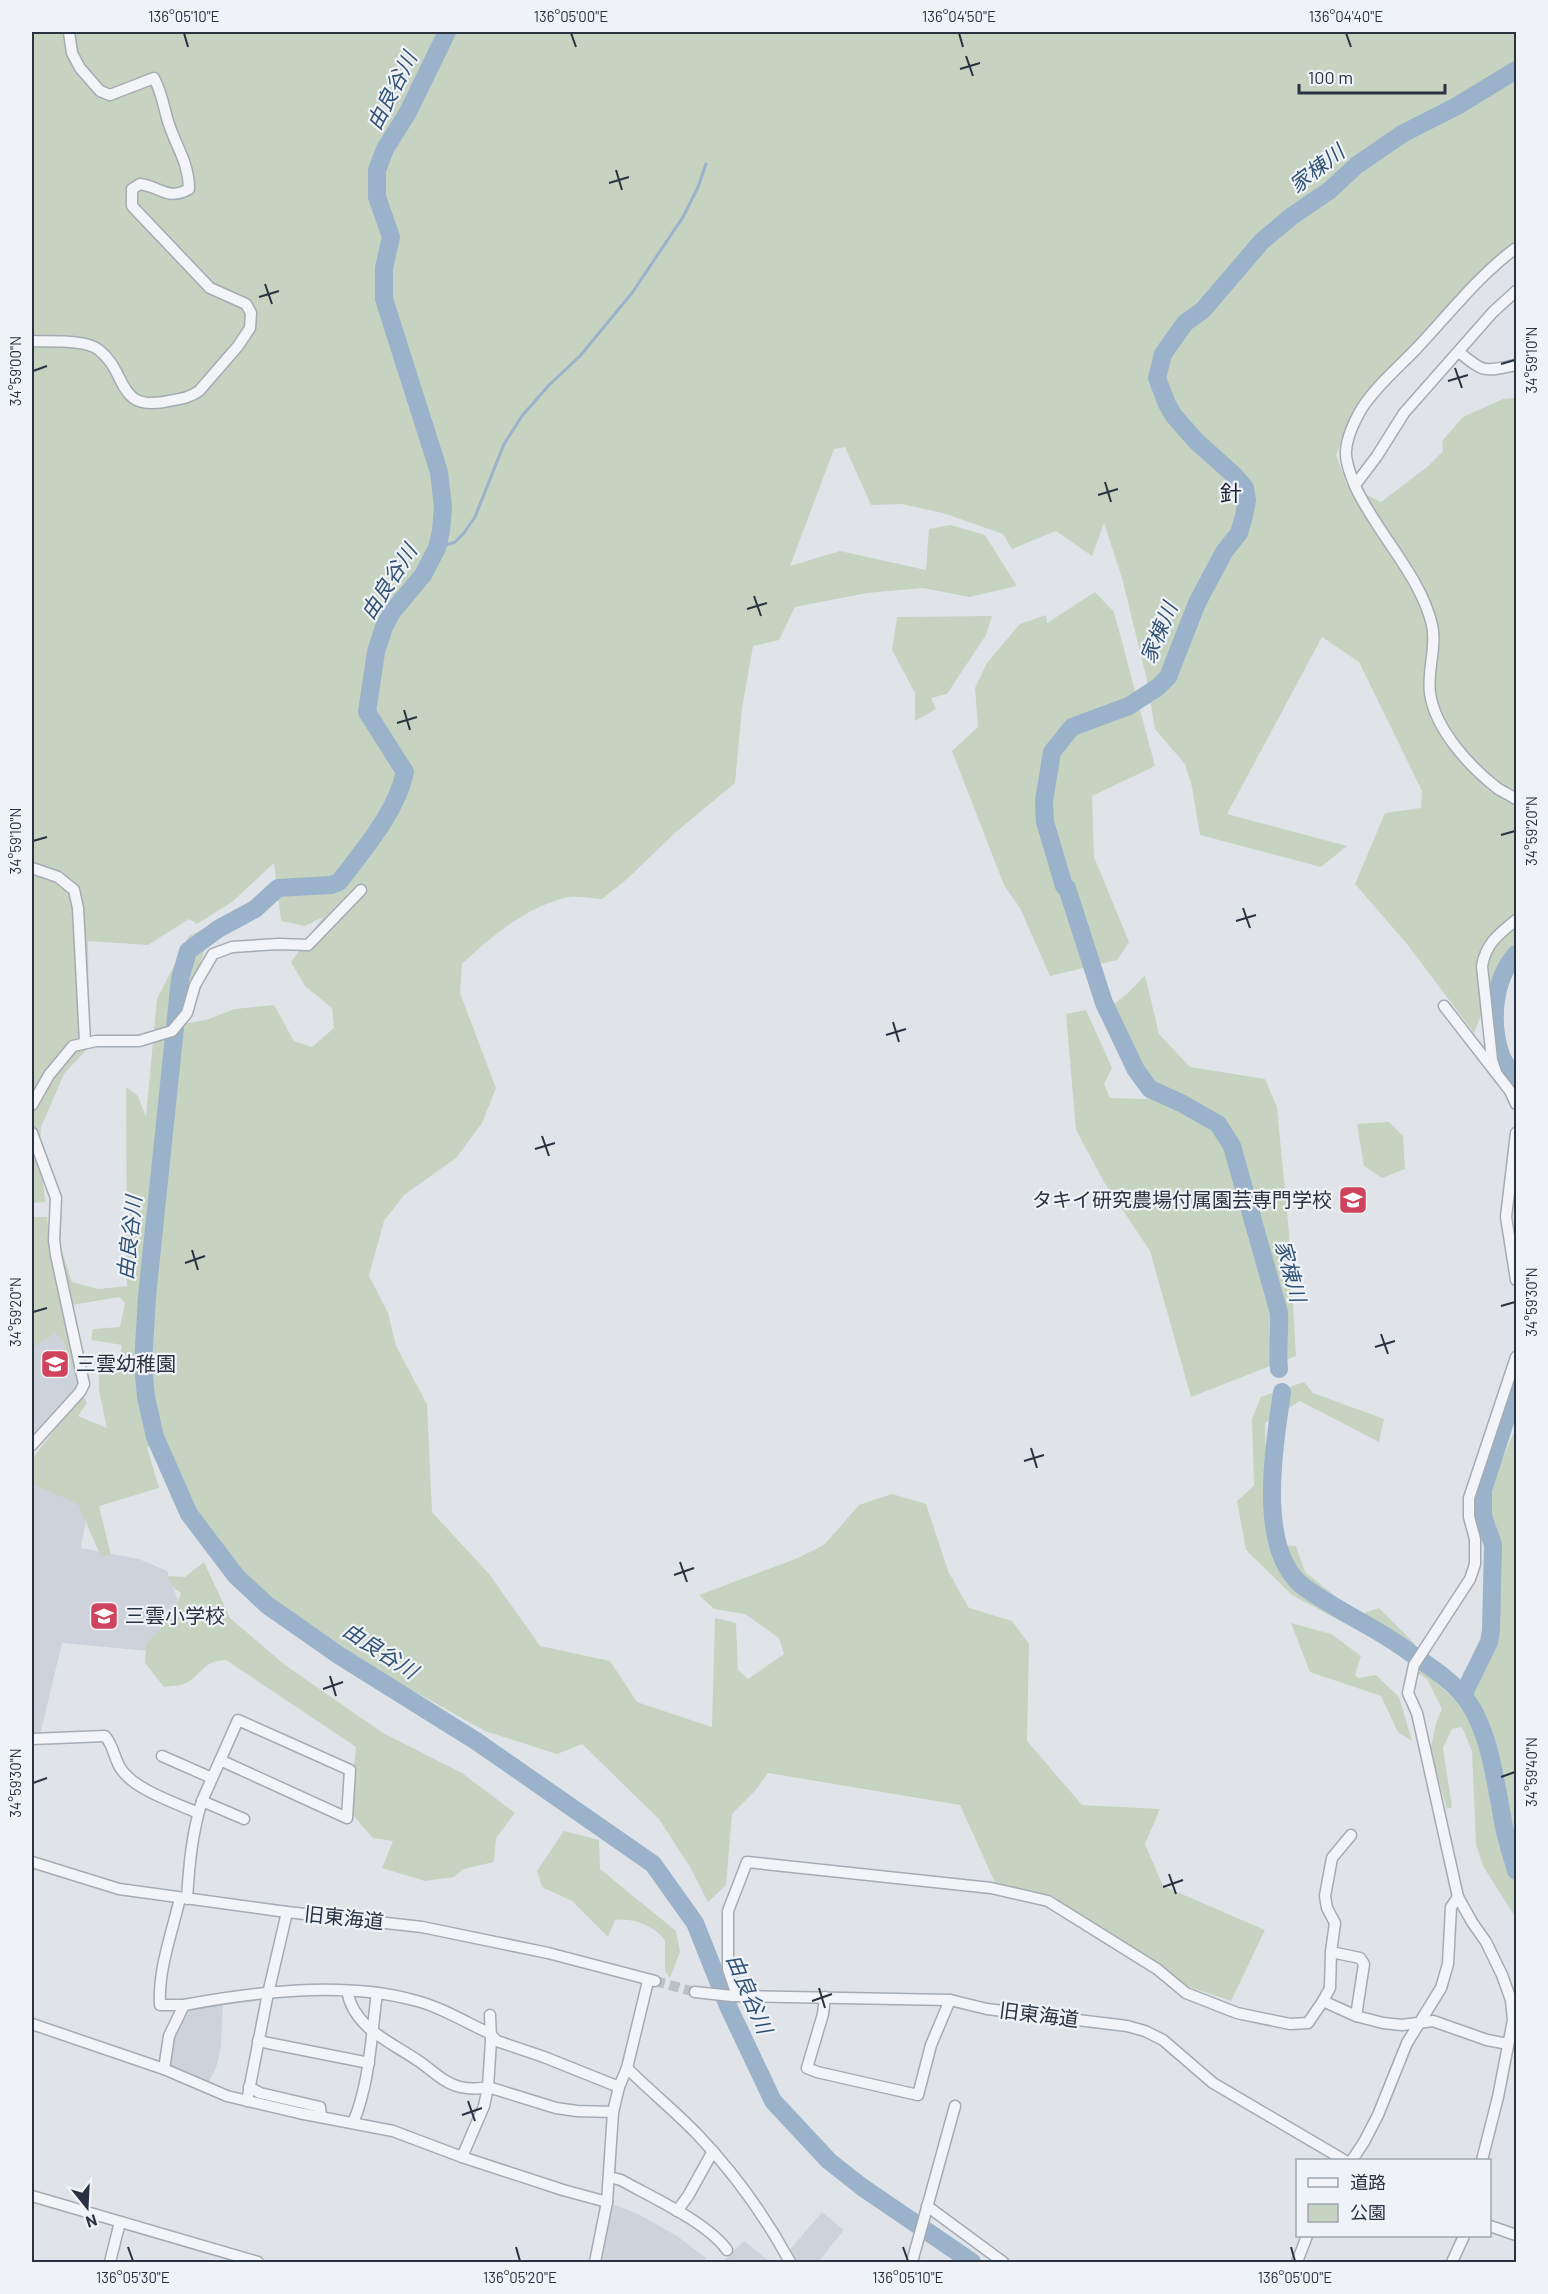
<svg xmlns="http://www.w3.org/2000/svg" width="1548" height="2294" font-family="Barlow,'Noto Sans JP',sans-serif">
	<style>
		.built { fill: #ced3db }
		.green { fill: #c6d3c1 }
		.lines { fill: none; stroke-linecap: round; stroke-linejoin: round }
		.stream { stroke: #9ab2ca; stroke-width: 3 }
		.river { stroke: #9ab2ca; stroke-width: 18 }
		.minor-tunnel { stroke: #bbc0c7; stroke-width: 10; stroke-dasharray: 10 5; stroke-linecap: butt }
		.minor-casing { stroke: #a5abb3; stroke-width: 13 }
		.minor { stroke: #f3f4f7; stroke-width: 10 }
		.ticks { fill: none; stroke: #283241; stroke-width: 2 }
		.labels { text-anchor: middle; stroke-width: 4.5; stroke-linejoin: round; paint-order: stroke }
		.poi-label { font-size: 20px; fill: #283241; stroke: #eff3f7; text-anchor: start }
		.street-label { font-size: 20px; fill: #283241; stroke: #eff3f7 }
		.water-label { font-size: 21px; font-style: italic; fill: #325275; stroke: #eff3f7 }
		.quarter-label { font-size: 22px; fill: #1a2332; stroke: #eff3f7 }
		.neatline { fill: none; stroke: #283241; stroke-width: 2 }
		.ticks-label { font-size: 15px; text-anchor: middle; fill: #283241 }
	</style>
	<rect width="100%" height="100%" fill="#e0e4e9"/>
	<g class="built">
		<path d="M68,1319L83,1383L32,1444V1346Z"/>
		<path d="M32,1478L84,1500L87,1514L81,1548L139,1559L167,1571L180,1606L148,1651L62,1643L40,1735L32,1736Z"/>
		<path d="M223,2001L221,2047L216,2068L208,2083L167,2067L177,2024L192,2006Z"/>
		<path d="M612,2204L638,2214L677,2236L706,2258L704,2262H602Z"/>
		<path d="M822,2212L844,2230L818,2262H794L789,2251Z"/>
		<path d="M744,2241L770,2262H724L723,2261Z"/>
	</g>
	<g class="green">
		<path d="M32,32H1516V239L1364,394L1336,455L1347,485L1381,502L1427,467L1443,451L1442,441L1463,417L1503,399L1516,398V956L1499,971L1474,1033L1407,944L1355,884L1385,813L1421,808L1422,791L1359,662L1322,637L1227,814L1347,846L1321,867L1200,835L1192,787L1185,764L1155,729L1146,676L1122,578L1104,523L1092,556L1056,531L1012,549L1003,534L943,513L901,504L871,505L845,447L834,449L790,566L840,551L926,570L929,529L950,525L985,535L1017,586L969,597L923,588L867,593L795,607L779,640L753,646L742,708L735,783L676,832L627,879L602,899C590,898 575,895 564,898C524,909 492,936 462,964L460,993L496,1088L482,1123L456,1158L404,1195L384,1221L369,1276L388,1313L396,1346L427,1404L432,1512L490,1575L540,1646L610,1661L637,1702L712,1727L715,1618L736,1623L738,1670L748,1679L784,1654L779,1638L745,1614L714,1609L699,1595L798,1558L824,1545L859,1505L892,1494L926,1504L948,1571L969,1608L1012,1621L1029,1644L1027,1741L1082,1805L1160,1809L1145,1844L1163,1886L1265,1930L1231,2001L1178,1983L1053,1896L997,1887L960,1805L768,1773L754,1792L732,1814L726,1885L708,1902L690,1867L659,1819L582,1744L557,1754L485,1731L381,1673L244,1579L193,1508L170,1451L147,1447L159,1488L99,1506L111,1555L101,1557L78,1504L32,1484V1459L82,1395L87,1403L78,1416L107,1428L99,1390V1373L118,1367L122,1345L91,1340L93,1329L120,1327L125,1303L119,1297L72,1305L56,1240L57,1236L72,1282L98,1289L127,1286L126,1087L138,1096L146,1117L157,999L189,936L203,929L207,942L181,1024L206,1020L235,1009L274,1005L294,1041L312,1047L334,1028L332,1008L305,986L291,962L323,917L305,926L281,921L274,863L232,902L197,924L189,919L148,945L88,941L89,1047L64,1074L41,1127L40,1145L45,1202L32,1203Z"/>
		<path d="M1095,592L1114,612L1155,766L1092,796L1094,857L1129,942L1117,960L1050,976L1020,908L1004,885L952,751L978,727L975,688L987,663L1020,624L1046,615L1047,623Z"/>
		<path d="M992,616L986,635L947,694L931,698L936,709L915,721V693L892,650L897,617Z"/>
		<path d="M1145,975L1159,1034L1190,1067L1265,1079L1277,1107L1289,1234L1296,1356L1191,1397L1150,1251L1104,1182L1076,1130L1066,1014L1086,1010L1112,1068L1104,1084L1110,1098L1142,1099L1164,1097L1132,1056L1106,1010L1127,994Z"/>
		<path d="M1389,1122L1403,1136L1405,1169L1382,1178L1364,1166L1357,1124Z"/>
		<path d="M32,1217H47L50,1240L82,1384L77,1382L63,1340L55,1333L32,1348Z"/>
		<path d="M1304,1382L1313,1393L1384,1419L1379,1442L1300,1401L1265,1423L1268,1545L1296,1546L1305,1572L1359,1615L1379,1608L1415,1644L1405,1656L1292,1595L1246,1550L1237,1501L1254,1486L1252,1419L1261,1397Z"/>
		<path d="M1516,1427V1918L1483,1866L1476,1844L1472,1751L1462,1727L1452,1729L1443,1748L1452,1807L1447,1809L1430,1751L1436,1723L1442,1709L1427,1679L1416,1672L1424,1671L1455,1700L1462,1696L1463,1672L1487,1660L1493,1630L1485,1500Z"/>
		<path d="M204,1562L230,1618L285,1665L383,1733L462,1773L515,1813L496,1838L494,1862L463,1869L454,1877L425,1881L382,1868L393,1841L373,1838L350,1812L356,1747L226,1660C203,1661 204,1672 188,1682C182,1686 171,1686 164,1687L145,1663L146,1644L173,1616L181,1593L174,1588L167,1576L185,1577Z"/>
		<path d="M1291,1623L1331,1634L1361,1656L1355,1675L1358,1678L1376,1675L1399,1697L1412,1741L1398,1732L1381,1696L1310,1672Z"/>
		<path d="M564,1831L599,1840L600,1869L676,1931L680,1952L670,1978L665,1971V1940C654,1926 633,1917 615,1920L608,1937L572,1901L542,1887L537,1871Z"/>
	</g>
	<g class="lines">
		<path class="stream" d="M437,548L455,542L463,534L475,517L504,444L522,416L549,385L580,356L632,293L683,217L698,187L706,164"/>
		<g class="river">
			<path d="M447,32L407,114L385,149L377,170V197L391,237L384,268V299L439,472L443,507L441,531L437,548L423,575L392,612L384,627L376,652L367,712L405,772C396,813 364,849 339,882L331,885L278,888L255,909L218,929L188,951L180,979L147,1296L143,1364L146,1397L155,1437L189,1514L236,1576L267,1605L340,1656L476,1741L653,1864L695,1923L728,2006L773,2101L829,2161L862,2187L972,2262"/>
			<path d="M1516,954C1493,980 1490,1023 1501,1055C1504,1064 1511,1071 1516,1078"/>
			<path d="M1279,1369C1277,1350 1280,1332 1279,1313L1232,1146L1218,1124L1181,1103L1150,1089L1136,1070L1104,1003L1067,888L1064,886L1045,822L1044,801L1052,752L1072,727L1129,706L1158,687L1168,677L1197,603L1224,552L1239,533L1244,516L1247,500L1245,488L1235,476L1196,441L1174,416L1167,404L1157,378L1163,354L1185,323L1203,310L1262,241L1292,216L1330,190L1357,165L1402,134L1457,106L1516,70"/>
			<path d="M1282,1392C1275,1444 1255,1550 1304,1587C1337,1611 1376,1627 1409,1652C1427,1665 1446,1676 1462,1694C1490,1726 1496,1786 1504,1827C1507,1842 1512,1856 1516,1871"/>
			<path d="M1463,1695L1489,1642L1491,1630L1493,1545L1483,1516V1490L1516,1388"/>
		</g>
		<path class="minor-tunnel" d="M655,1981L695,1992"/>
		<g class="minor-casing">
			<g id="minor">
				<path d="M1516,248C1479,275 1449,314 1417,348C1399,367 1377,385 1362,408C1355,420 1347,437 1346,451C1345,462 1351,476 1355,486C1375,531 1421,576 1432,625C1437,647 1427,670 1430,693C1435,729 1469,766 1497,788C1503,792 1510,795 1516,799"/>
				<path d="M32,341C49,342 86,339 99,350C128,373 116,410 164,402C177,399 188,399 199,391L238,346L250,328L251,313L246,304L210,288L132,206V189L140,184C161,187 168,201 189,189C189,161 174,144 167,118C163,103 161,91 154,78L110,95L100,91L80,68L72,53L69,32"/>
				<path d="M1459,352C1485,374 1484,371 1516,365"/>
				<path d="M1355,485L1377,456L1404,413L1493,312L1516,291"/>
				<path d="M32,868L58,877L74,890L78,908L85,1042"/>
				<path d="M1444,1006L1510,1091L1516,1104"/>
				<path d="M1496,1072L1492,1060L1482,966C1486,943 1499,934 1516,920"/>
				<path d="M32,1105L49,1075L73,1046L96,1041H139L172,1031L187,1013L195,985L213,954L232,947L279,944L308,945L361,890"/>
				<path d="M32,1133L56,1198L54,1240L56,1255L84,1384L80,1392L32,1445"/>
				<path d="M1516,1133L1506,1217L1516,1280"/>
				<path d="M32,1739L105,1736C114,1746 114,1759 121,1769C135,1790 176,1803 198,1813"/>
				<path d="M162,1756L212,1778"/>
				<path d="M202,1801L244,1819"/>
				<path d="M32,1862L119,1889L287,1912L422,1927L548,1953L655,1981"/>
				<path d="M187,1899C189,1865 192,1833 202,1801L238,1720L350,1770L347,1818L220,1760"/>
				<path d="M1331,1952L1360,1958L1364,1964L1356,2016"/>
				<path d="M347,1991C354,2028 389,2041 417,2060C431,2069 443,2083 460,2087C469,2089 479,2089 488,2087L491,2041L490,2015"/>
				<path d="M695,1992L732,1996L950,2000L987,2009L1127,2026L1145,2031L1163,2040L1213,2083L1344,2160"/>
				<path d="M737,1996L728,1969V1911L747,1862L991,1888L1048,1901L1157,1969L1186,1993L1237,2013L1290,2024L1308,2023L1323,2001L1356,2016L1383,2023L1402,2025L1433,2021L1487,2040L1508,2044"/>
				<path d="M825,1997L823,2014L807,2068L817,2072L918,2095L931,2045L950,2000"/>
				<path d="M1323,2001L1330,1988L1331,1952L1335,1923L1327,1908L1325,1896L1332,1858L1351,1835"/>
				<path d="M184,2005C255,1992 342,1981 413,2000C439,2006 465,2022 489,2033L497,2041L544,2057L619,2087"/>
				<path d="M32,2024L164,2069L227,2096L299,2113L393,2131L462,2157L563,2190L607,2202"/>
				<path d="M258,2041L369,2063"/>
				<path d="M627,2068C650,2091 676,2112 698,2135C735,2174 765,2216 790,2262"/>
				<path d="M164,2069L169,2036L184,2005H160C158,1969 172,1933 180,1898"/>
				<path d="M249,2087L260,2093L320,2107L321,2117"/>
				<path d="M247,2101L267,1998L287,1912"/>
				<path d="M353,2123C370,2082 371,2037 377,1993"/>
				<path d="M462,2157L484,2106L488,2087L556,2108L577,2111L613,2112"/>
				<path d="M1352,2160L1364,2142L1378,2115L1407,2043L1441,1988L1448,1964L1451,1907L1458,1897"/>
				<path d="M1482,2160L1498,2097L1513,2020L1511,2000L1502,1975L1486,1942L1472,1922L1458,1897L1417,1713L1408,1693L1414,1665L1470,1579L1475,1564V1539L1469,1517V1498L1516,1357"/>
				<path d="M609,2177L621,2180C651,2197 707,2222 727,2250"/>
				<path d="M32,2196L258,2262"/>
				<path d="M927,2206L1003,2262"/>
				<path d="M677,2211L688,2196L713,2151"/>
				<path d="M1490,2226L1516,2235"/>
				<path d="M110,2262L120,2222"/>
				<path d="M595,2262L607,2202L613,2112L619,2087L627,2068L648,1981"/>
				<path d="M912,2262L955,2106"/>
				<path d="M1297,2262L1307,2236"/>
				<path d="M1452,2262L1464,2236"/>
			</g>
		</g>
		<use href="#minor" class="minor"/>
	</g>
	<path class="ticks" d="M184,33L188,47M571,33L576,47M959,33L963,47M1346,33L1351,47M966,56L973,76M960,69L980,63M616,170L622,190M609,183L629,177M265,284L272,304M259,297L279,291M1501,364L1515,360M1455,368L1462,388M33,371L47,366M1448,381L1468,375M1105,482L1111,502M1098,495L1118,489M754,596L761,616M747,609L767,603M404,710L410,730M397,723L417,717M1501,835L1515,831M33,841L47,837M1243,908L1250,928M1236,921L1256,915M893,1022L899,1042M886,1035L906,1029M542,1136L549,1156M535,1149L555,1143M192,1250L198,1270M185,1263L205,1256M1501,1306L1515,1302M33,1312L47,1308M1381,1334L1388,1354M1375,1347L1395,1341M1031,1448L1037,1468M1024,1461L1044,1455M680,1562L687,1582M674,1575L694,1568M330,1676L336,1696M323,1689L343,1682M1501,1777L1515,1772M33,1783L47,1778M1169,1874L1176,1894M1163,1887L1183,1880M819,1988L825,2008M812,2001L832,1994M468,2101L475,2121M462,2115L482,2108M128,2247L133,2261M516,2247L520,2261M903,2247L908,2261M1291,2247L1295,2261"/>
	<defs>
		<g id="university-square" transform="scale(1.5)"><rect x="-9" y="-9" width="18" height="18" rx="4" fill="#d0435c" stroke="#eff3f7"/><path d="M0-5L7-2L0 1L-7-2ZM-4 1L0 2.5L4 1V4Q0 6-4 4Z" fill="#fff"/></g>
		<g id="school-square" transform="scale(1.5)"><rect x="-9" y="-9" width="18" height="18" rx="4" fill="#d0435c" stroke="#eff3f7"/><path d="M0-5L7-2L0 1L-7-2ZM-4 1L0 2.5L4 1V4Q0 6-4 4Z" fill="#fff"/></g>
	</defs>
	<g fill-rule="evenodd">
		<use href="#university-square" x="1353" y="1200"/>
		<use href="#school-square" x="55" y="1364"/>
		<use href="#school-square" x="104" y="1616"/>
	</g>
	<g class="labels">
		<g class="poi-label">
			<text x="1332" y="1207" text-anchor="end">タキイ研究農場付属園芸専門学校</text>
			<text x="76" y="1371">三雲幼稚園</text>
			<text x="125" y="1623">三雲小学校</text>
		</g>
		<g class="street-label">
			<text transform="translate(344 1918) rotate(6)" y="7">旧東海道</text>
			<text transform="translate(1039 2015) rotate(7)" y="7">旧東海道</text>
		</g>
		<g class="water-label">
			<text transform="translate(392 91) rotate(-63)" y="7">由良谷川</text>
			<text transform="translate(1317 169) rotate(-38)" y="7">家棟川</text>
			<text transform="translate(389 582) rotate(-57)" y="7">由良谷川</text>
			<text transform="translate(1159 633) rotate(-67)" y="7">家棟川</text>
			<text transform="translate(130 1238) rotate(-84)" y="7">由良谷川</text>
			<text transform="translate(1290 1271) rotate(75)" y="7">家棟川</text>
			<text transform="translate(380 1651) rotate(33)" y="7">由良谷川</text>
			<text transform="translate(749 1994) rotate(67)" y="7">由良谷川</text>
		</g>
		<g class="quarter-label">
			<text x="1231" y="501">針</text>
		</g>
	</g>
	<rect width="1548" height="2294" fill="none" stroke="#eff3f7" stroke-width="66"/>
	<rect x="1296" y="2159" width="195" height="78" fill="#eff3f7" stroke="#9fa6ae" stroke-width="1.5"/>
	<rect x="1308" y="2178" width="30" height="9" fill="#f3f4f7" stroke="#9fa6ae" stroke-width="1.5"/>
	<text x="1350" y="2189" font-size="18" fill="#283241">道路</text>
	<rect x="1308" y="2204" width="30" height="18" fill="#c6d3c1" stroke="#9fa6ae" stroke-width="1.5"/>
	<text x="1350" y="2219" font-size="18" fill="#283241">公園</text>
	<g transform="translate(87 2207) rotate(162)" stroke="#eff3f7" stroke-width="4.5" paint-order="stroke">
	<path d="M0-4.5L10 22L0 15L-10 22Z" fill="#283241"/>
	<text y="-9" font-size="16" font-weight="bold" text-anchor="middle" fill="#283241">N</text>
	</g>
	<path d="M1299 84v9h146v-9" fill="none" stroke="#283241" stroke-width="3"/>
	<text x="1308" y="84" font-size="18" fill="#283241" stroke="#eff3f7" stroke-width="4.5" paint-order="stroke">100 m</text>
	<rect x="33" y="33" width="1482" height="2228" class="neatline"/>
	<g class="ticks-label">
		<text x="184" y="22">136°05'10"E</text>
		<text x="571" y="22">136°05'00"E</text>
		<text x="959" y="22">136°04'50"E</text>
		<text x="1346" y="22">136°04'40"E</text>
		<text transform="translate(1532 360) rotate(-90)" y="5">34°59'10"N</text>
		<text transform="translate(16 371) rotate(-90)" y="5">34°59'00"N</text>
		<text transform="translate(1532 831) rotate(-90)" y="5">34°59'20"N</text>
		<text transform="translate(16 841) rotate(-90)" y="5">34°59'10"N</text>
		<text transform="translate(1532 1302) rotate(-90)" y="5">34°59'30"N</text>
		<text transform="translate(16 1312) rotate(-90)" y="5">34°59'20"N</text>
		<text transform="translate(1532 1772) rotate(-90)" y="5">34°59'40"N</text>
		<text transform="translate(16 1783) rotate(-90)" y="5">34°59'30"N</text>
		<text x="133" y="2283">136°05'30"E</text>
		<text x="520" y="2283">136°05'20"E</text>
		<text x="908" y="2283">136°05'10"E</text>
		<text x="1295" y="2283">136°05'00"E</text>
	</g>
</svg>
